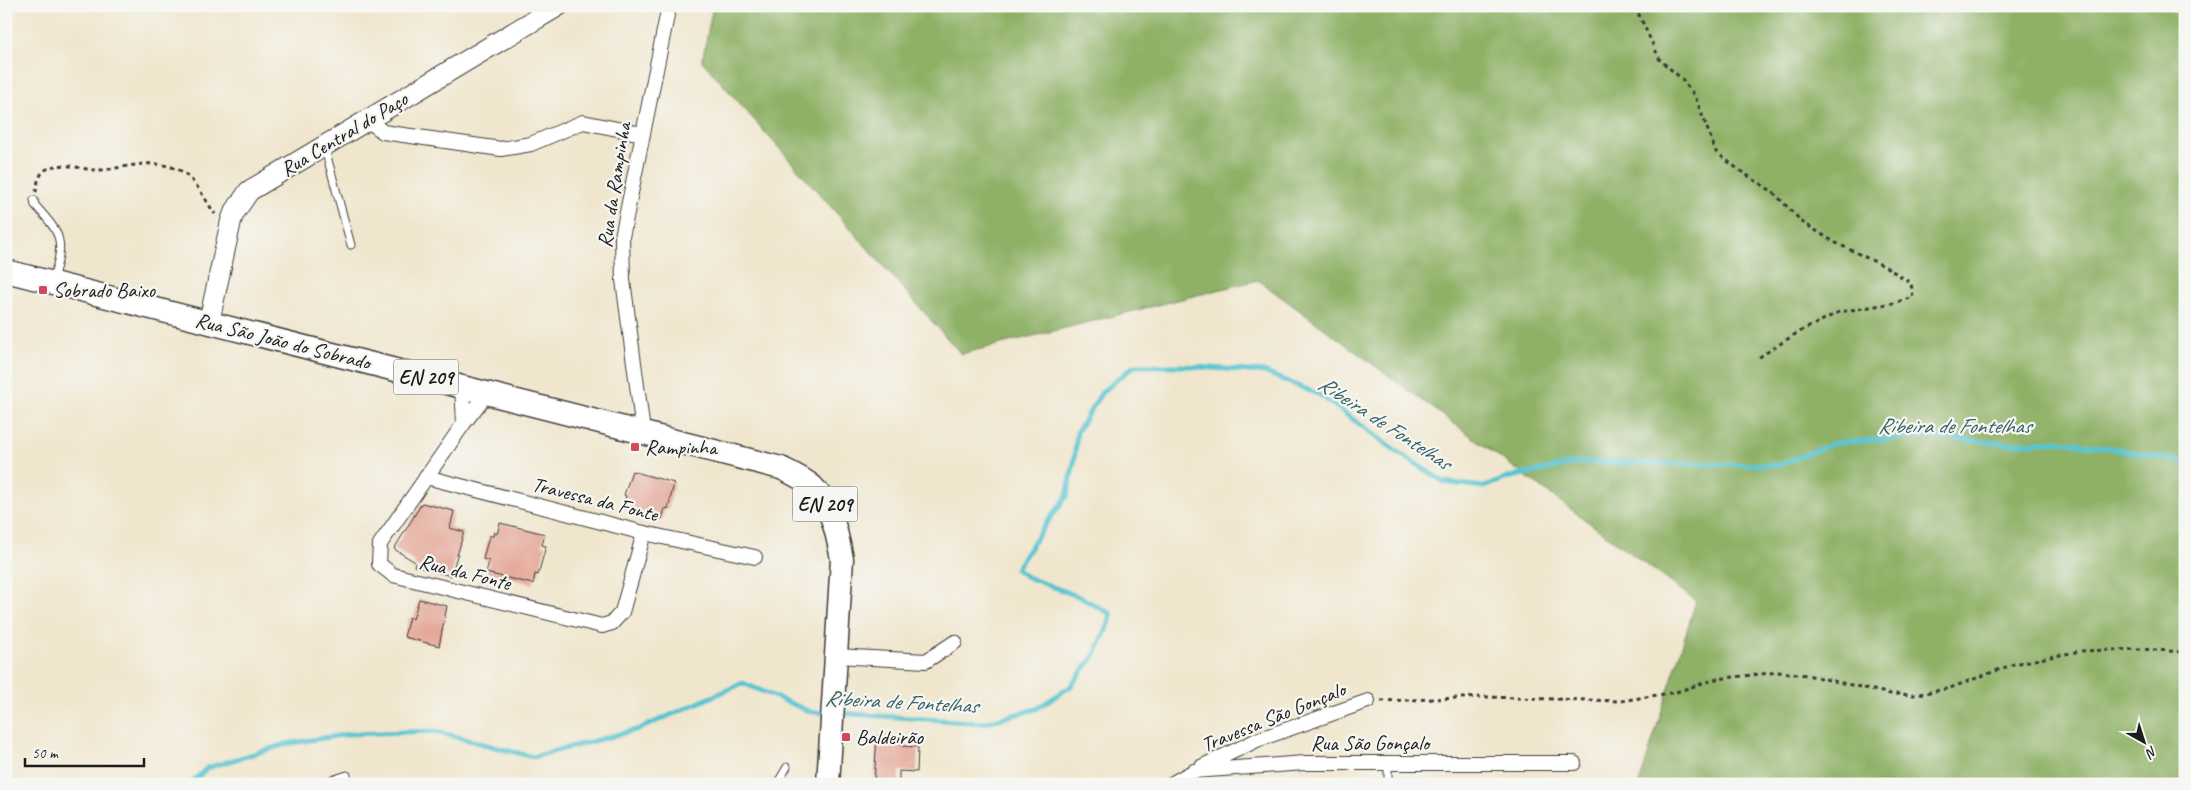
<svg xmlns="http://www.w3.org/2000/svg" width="2191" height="790" font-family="Caveat,sans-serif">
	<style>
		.forest { fill: #8eb166; stroke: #556641 }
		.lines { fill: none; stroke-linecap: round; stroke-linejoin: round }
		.stream { stroke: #58c4d1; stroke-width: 5 }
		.building { fill: #e3a191 }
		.lane-casing { stroke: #3c3a37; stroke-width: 9 }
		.street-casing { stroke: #3c3a37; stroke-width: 16 }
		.secondary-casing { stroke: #3c3a37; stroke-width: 22 }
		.primary-casing { stroke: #3c3a37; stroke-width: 25 }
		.path { stroke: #3c3a37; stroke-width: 3; stroke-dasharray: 4 4; stroke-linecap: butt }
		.lane { stroke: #fff; stroke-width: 7 }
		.street { stroke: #fff; stroke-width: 14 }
		.secondary { stroke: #fff; stroke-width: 20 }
		.primary { stroke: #fff; stroke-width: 22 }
		.poi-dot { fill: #d1495b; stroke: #f6f6f2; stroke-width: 2 }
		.labels { text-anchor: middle; stroke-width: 4.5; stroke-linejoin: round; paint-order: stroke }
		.shield { fill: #f6f6f2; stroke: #5d5d5c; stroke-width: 1 }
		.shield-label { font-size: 20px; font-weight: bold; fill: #1c1c1c }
		.street-label { font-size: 21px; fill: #1c1c1c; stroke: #f6f6f2 }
		.poi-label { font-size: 21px; fill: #1c1c1c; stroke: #f6f6f2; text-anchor: start }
		.water-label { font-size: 22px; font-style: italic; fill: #345f64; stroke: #f6f6f2 }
	</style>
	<rect width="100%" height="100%" fill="#f6f6f2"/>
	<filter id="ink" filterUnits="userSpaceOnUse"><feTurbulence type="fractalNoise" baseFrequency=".02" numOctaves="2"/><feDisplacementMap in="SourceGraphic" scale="10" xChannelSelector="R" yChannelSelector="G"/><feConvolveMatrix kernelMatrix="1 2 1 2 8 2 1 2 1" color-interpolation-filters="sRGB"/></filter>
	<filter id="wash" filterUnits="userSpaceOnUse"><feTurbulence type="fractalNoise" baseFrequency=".0096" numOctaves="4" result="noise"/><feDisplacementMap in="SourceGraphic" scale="20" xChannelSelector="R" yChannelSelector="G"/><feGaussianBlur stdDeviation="1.12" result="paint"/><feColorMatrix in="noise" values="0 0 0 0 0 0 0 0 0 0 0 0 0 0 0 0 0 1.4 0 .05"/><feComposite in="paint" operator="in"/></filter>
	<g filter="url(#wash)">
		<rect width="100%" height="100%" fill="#f0e6cd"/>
		<path class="forest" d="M713,6H2185V784H1639L1696,601L1258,280L961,354L702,61Z"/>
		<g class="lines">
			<g class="stream">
				<path d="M837,713L983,723L1036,709L1070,687L1094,656L1109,624L1111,614L1080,597L1027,577L1016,569L1043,528L1067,496L1074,462L1077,432L1102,392L1134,366H1186L1264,372L1320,395L1399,453L1444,482L1484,487L1507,478L1580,462L1779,465L1835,443L1926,436L2009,444L2059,441L2110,448L2185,462"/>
				<path d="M190,784L207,768L286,744L349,734L434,731L533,757L639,729L743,683L811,712L826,713"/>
			</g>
		</g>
		<g id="blocks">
			<g class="building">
				<path d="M632,471L674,483L668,509L665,508L662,519L623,508L626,496L624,495Z"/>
				<path d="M422,503L454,511L450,528L464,532L451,576L414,566L415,562L394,549Z"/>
				<path d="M500,523L545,534L542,545L546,546L538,575L535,574L533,584L486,573L489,561L483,559L489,536H493L494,532L497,534Z"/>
				<path d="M419,599L447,606L439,646L404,637L409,617L413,619Z"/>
				<path d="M877,736L901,737V746L918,747L917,772L899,771V784L874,782Z"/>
			</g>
		</g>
	</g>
	<g filter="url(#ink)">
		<use href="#blocks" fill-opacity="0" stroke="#3c3a37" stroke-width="1"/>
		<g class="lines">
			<g class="lane-casing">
				<g id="lane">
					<path d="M325,149L351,245"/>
					<path d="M34,200L35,205C62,235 65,240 53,279"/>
					<path d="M320,784L347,775"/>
					<path d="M777,784L787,767"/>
					<path d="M1388,784V763"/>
				</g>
			</g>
			<g class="street-casing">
				<g id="street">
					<path d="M368,120L383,132L501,149L531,144L583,122L642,134"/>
					<path d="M462,386L464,423"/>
					<path d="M488,392L464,423L380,544L379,564L393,575L602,626L612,623L622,612L644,533"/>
					<path d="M643,431L623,280L622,237L669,6"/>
					<path d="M426,477L644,533L755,557"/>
					<path d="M836,656L926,661L955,642"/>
					<path d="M1201,767L1257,740L1368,701"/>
					<path d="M1171,784L1194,771L1305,763H1574"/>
				</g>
			</g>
			<g class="secondary-casing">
				<path id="secondary" d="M209,322L231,221L234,213L249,191L558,6"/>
			</g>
			<g class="primary-casing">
				<path id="primary" d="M6,271L781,468C791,473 804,479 812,486C832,505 837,534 842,559L828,784"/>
			</g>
			<g class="path">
				<path d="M1635,6L1660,60L1682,79L1695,96L1716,152L1739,170L1773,192L1802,222L1836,243L1886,267L1911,283L1913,297L1894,303L1839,312L1797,333L1758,358"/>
				<path d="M36,192C37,183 39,173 47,169C62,160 83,171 100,170C128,168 151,157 179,170C195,178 205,200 215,214"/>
				<path d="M1381,701L1486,697L1621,701L1676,692L1716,679L1779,672L1807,675L1891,694L1914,695L1950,688L2014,664L2081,651L2141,649L2185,652"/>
			</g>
			<use href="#lane" class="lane"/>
			<use href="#street" class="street"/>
			<use href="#secondary" class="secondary"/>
			<use href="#primary" class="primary"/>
		</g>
	</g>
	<g class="poi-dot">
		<rect x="38" y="285" width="10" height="10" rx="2.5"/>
		<rect x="630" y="442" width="10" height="10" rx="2.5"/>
		<rect x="841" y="732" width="10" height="10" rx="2.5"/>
	</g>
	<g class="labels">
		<g class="shield">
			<rect x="393.5" y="359.5" width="65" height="35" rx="4"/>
			<rect x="792.5" y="486.5" width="65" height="35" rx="4"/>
		</g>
		<g class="shield-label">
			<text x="426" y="384">EN 209</text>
			<text x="825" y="511">EN 209</text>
		</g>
		<g class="street-label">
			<text transform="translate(344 134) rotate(-31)" y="7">Rua Central do Paço</text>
			<text transform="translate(614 185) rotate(-81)" y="7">Rua da Rampinha</text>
			<text transform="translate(283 341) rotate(14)" y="7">Rua São João do Sobrado</text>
			<text transform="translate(595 499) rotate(14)" y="7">Travessa da Fonte</text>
			<text transform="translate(465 572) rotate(14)" y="7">Rua da Fonte</text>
			<text transform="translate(1273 717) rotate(-22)" y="7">Travessa São Gonçalo</text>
			<text x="1370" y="750">Rua São Gonçalo</text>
		</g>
		<g class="poi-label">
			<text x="53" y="297">Sobrado Baixo</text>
			<text x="645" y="454">Rampinha</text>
			<text x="856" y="744">Baldeirão</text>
		</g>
		<g class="water-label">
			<text transform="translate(1385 422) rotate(33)" y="8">Ribeira de Fontelhas</text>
			<text x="1954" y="433">Ribeira de Fontelhas</text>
			<text transform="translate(901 701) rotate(3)" y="8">Ribeira de Fontelhas</text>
		</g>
	</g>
	<rect width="2191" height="790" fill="none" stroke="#f6f6f2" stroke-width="25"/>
	<g transform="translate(2144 742) rotate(141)" stroke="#f6f6f2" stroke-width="4" paint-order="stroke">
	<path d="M0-4L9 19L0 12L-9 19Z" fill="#1c1c1c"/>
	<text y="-8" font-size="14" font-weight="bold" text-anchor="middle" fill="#1c1c1c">N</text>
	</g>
	<path d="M25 758v8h119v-8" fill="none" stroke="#1c1c1c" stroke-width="2.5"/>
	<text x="32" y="758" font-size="15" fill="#1c1c1c" stroke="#f6f6f2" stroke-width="4" paint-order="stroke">50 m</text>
</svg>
